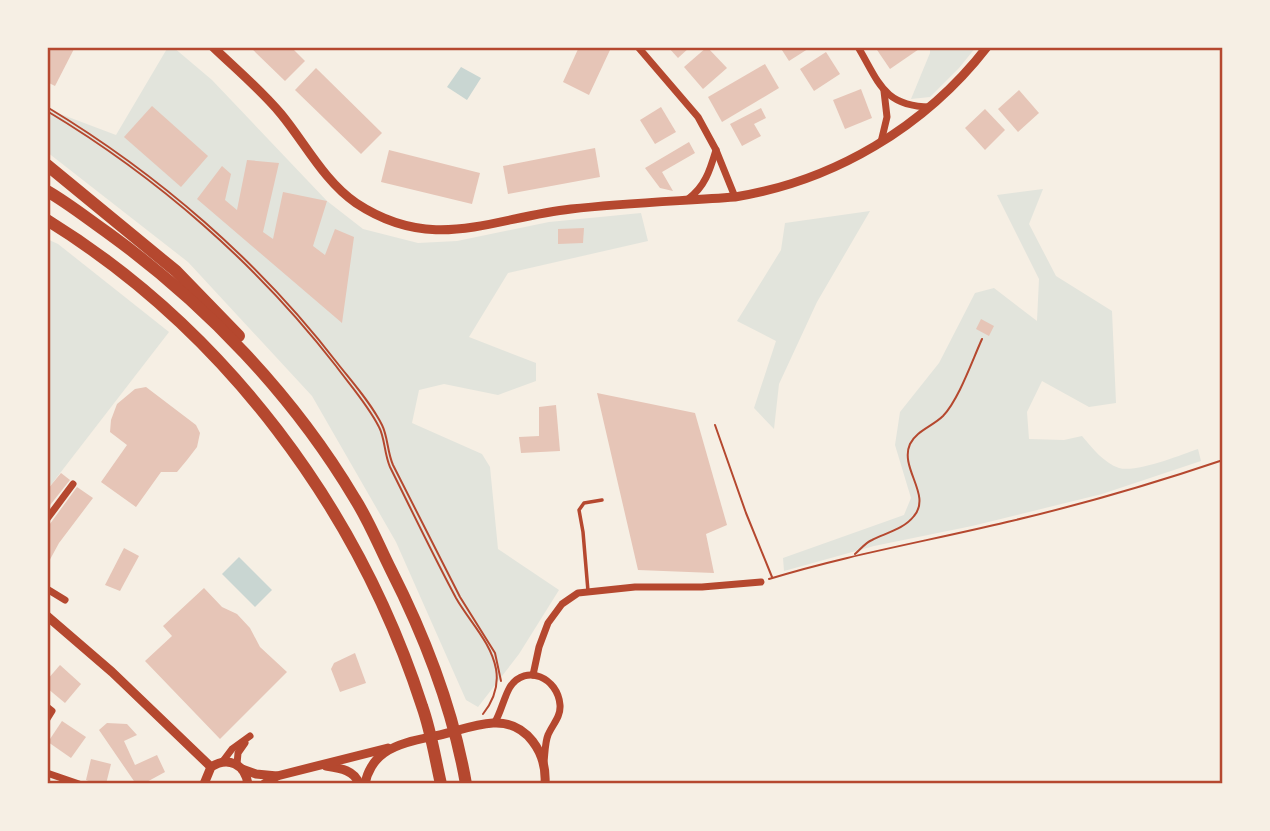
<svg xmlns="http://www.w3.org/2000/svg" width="1270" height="831" font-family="'Noto Sans',sans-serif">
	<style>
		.green { fill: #e2e4dc }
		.water { fill: #c9d6d2 }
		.building { fill: #e6c5b7 }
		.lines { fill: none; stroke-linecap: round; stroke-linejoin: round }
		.path { stroke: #b5482f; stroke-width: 2 }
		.service { stroke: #b5482f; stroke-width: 3.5 }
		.minor { stroke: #b5482f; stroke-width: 7 }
		.tertiary { stroke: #b5482f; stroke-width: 9 }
		.motorway { stroke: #b5482f; stroke-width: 12 }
		.neatline { fill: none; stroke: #b5482f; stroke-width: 2.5 }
	</style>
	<rect width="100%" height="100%" fill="#f6efe4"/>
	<g class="green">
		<path d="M168,47H173L212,80L327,201L363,229L418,243L457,241L549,222L641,213L648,241L508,273L469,337L536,363V381L498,395L444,384L419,390L412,423L482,454L490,467L498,549L559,590L519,654L478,707L466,700L396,542L312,396L188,262L47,152V109L116,135Z"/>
		<path d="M930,47H976L959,68L930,97L911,99L930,53Z"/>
		<path d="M1043,189L1029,224L1056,276L1112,311L1116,403L1089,407L1042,381L1027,412L1029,439L1064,440L1082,436C1092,448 1104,463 1119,468C1136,473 1181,455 1198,449L1201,461L1102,494L972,526L874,546L784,571L783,558L904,515L911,498L895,445L900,412L939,363L975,293L994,288L1037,321L1039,279L997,195Z"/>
		<path d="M870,211L817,302L779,384L774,429L754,408L776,341L737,321L781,250L785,223Z"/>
		<path d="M47,239L58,244L169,332L47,490Z"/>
	</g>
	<g class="water">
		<path d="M461,67L481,78L467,100L447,87Z"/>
		<path d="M239,557L272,590L255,607L222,574Z"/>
	</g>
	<g class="building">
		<path d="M47,47H75L55,86L47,82Z"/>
		<path d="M250,47H291L305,61L285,81Z"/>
		<path d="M579,47H604L610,50L589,95L563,82Z"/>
		<path d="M668,47H690L678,58Z"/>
		<path d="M707,47L727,68L703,89L684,67Z"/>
		<path d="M780,47H811L789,61Z"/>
		<path d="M875,47H922L890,69Z"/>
		<path d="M826,52L840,74L814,91L800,69Z"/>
		<path d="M765,64L779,88L722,122L708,97Z"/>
		<path d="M316,68L382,133L361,154L295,90Z"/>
		<path d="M861,89L872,118L845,129L833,100Z"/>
		<path d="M1019,90L1039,113L1018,132L998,109Z"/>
		<path d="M152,106L208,156L181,187L124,137Z"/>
		<path d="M661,107L676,132L655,144L640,120Z"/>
		<path d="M761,108L766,118L754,124L761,136L742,146L730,124Z"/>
		<path d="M985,109L1005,130L985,150L965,128Z"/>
		<path d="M689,142L695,153L662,172L673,191L660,188L645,168Z"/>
		<path d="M595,148L600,177L508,194L503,166Z"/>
		<path d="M389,150L480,173L472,204L381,182Z"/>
		<path d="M247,160L279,163L263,232L273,239L283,192L327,201L313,246L325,255L335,229L354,237L342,323L197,199L222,166L231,174L225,200L237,210Z"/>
		<path d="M584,228L583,243L558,244V229Z"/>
		<path d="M981,319L994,326L989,336L976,329Z"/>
		<path d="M146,387L196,425L200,433L197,447L187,460L177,472H161L136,507L101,482L127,445L110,432L111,420L117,404L135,389Z"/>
		<path d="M597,393L695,413L727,525L706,534L714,573L638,570Z"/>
		<path d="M556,405L560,451L521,453L519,437L539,436V407Z"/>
		<path d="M61,473L70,480L47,509V490Z"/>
		<path d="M77,487L93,498L59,543L47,565V528Z"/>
		<path d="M124,548L139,556L120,591L105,585Z"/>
		<path d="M204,588L222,607L237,614L250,628L260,647L287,672L220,739L145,661L172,636L163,626Z"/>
		<path d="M355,653L366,683L340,692L331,669L334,663Z"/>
		<path d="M60,665L81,684L65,703L47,688V680Z"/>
		<path d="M62,721L86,737L71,758L48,742Z"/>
		<path d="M107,723L127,724L137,735L124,741L135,765L157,755L165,772L143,784H136L99,730Z"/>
		<path d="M91,759L111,764L106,784H96L86,780Z"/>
	</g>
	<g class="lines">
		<g class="path">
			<path d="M47,107C158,174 259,261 338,364C353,383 371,403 382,425C388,437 387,451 393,465L460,597L495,653L501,681"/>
			<path d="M47,111C157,177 257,264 336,366C350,385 368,405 379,427C385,438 384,453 390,467C412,511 433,555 456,598C469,621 491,642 496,669C499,686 494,700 483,714"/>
			<path d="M715,425L746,513L772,577"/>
			<path d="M855,554C861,549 865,543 872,540C886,533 904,529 914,516C932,495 899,468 910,444C916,431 933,426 943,416C959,399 972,361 982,339"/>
			<path d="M769,579C847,555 928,541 1007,522C1080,505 1152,484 1223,460"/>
		</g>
		<path class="service" d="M588,591L583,532L579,510L584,503L602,500"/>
		<g class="minor">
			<path d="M638,47L698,117L716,150L735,197"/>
			<path d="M858,47C879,82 883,106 930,107"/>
			<path d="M881,142L887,117L884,91"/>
			<path d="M688,199C705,187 710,170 716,150"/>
			<path d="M47,519L73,484"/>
			<path d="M47,589L65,600"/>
			<path d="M533,675L539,647L548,623L562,604L578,593L635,587H702L761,582"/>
			<path d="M47,707L52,711L47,719"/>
			<path d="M495,722C501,712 504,697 510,687C526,663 558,678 560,705C561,717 552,725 548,735C545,742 545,754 544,762"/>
			<path d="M223,761L232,749L250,736"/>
			<path d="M237,764L238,753L245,743"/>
			<path d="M47,773L79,784"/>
		</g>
		<g class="tertiary">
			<path d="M213,47C236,69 260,89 281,114C305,143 324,181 356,203C433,254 491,218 571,209C626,203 681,201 735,197C834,181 925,127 987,47"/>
			<path d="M47,616L112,672L211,767"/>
			<path d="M326,766C339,768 355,770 359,784"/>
			<path d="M242,769L256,774L277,776"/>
			<path d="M204,784L211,767C228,756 245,764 248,784"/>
			<path d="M264,784L277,776L388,748"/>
			<path d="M365,784C367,772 374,760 384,753C400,742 422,739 440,735C457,731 475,724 493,723C527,721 547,753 545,784"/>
		</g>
		<g class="motorway">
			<path d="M47,165L176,271L239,336"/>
			<path d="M47,191C68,203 88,219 108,233C206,304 293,395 355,499C369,521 379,546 391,570C425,637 453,709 466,784"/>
			<path d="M47,220C225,330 358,508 422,706C431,731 435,758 441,784"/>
		</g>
	</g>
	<rect width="1270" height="831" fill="none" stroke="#f6efe4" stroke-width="98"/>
	<rect x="49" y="49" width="1172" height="733" class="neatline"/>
</svg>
